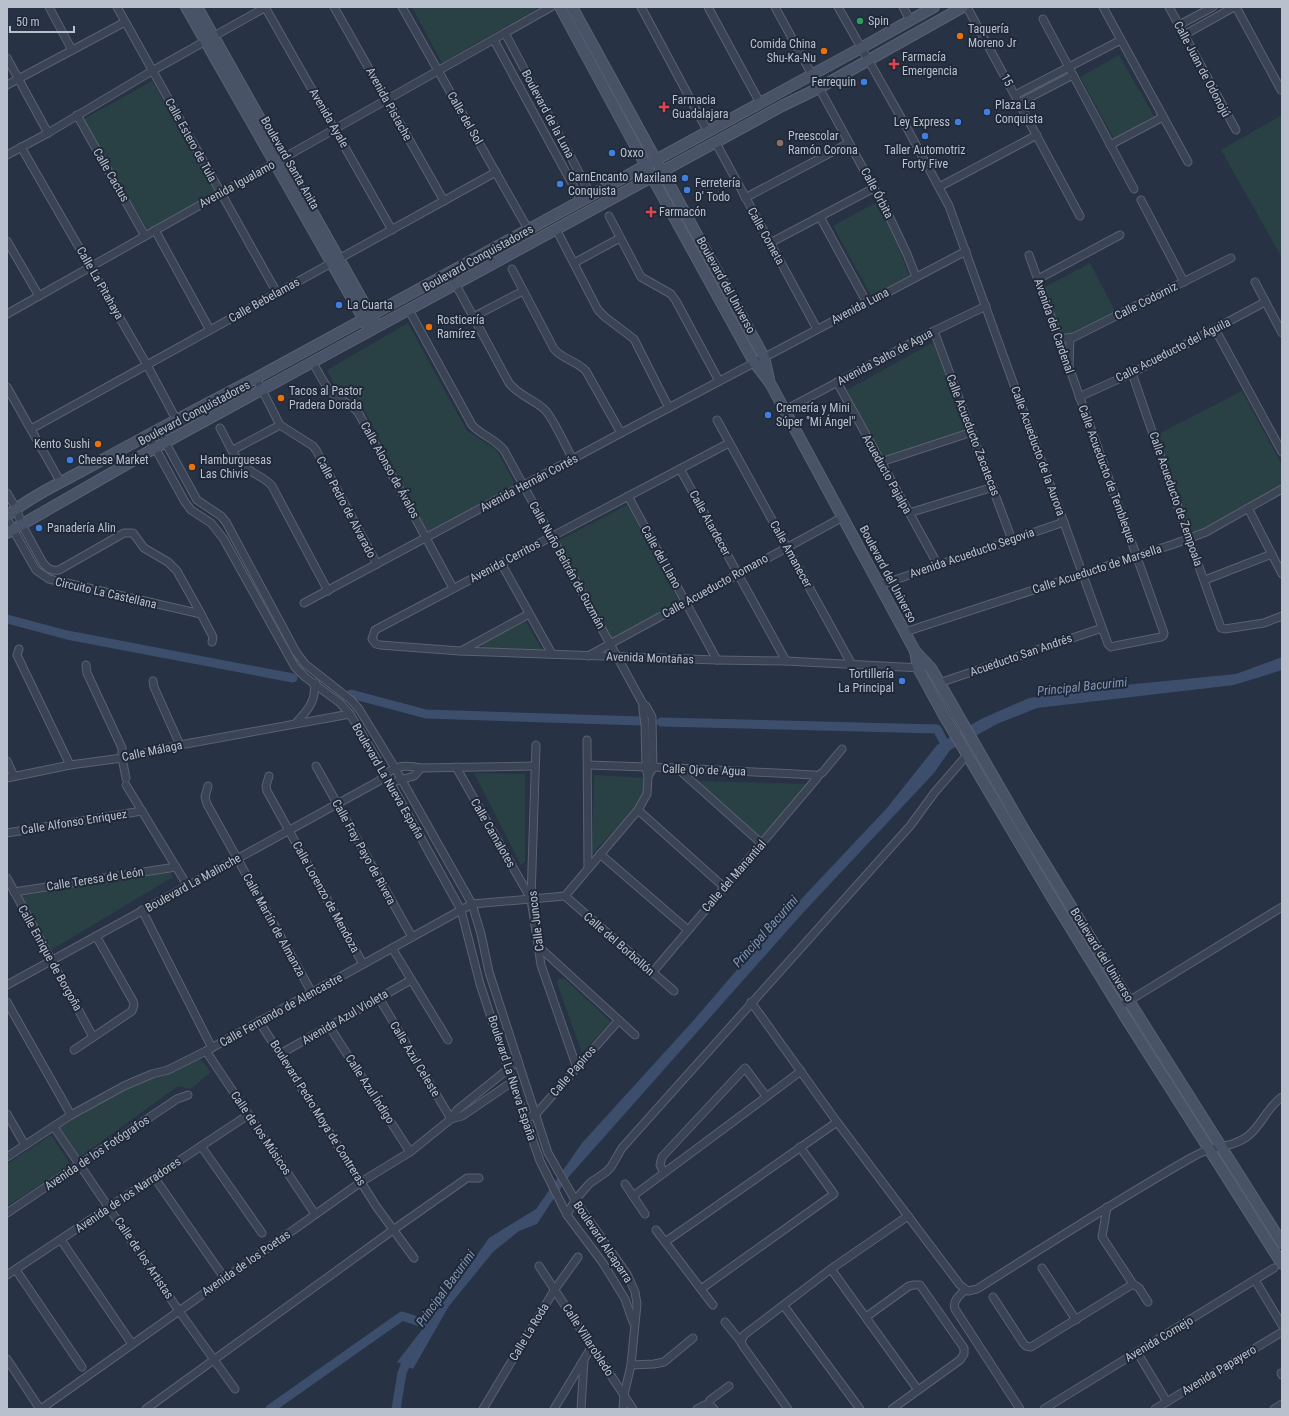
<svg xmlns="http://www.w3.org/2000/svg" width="1289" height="1416" font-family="'Roboto Condensed',sans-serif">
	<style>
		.green { fill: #294045 }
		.water { fill: #3d4e6d }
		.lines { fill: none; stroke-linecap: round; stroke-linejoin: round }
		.canal { stroke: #3d4e6d; stroke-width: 9 }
		.street-casing { stroke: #5a6271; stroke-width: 9 }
		.secondary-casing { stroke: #5a6271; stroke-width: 12 }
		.street { stroke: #3b4454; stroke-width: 7 }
		.secondary { stroke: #495367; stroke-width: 10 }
		.leisure-dot { fill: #2e9e5b; stroke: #202939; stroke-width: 1.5 }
		.food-dot { fill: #e8710a; stroke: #202939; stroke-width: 1.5 }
		.health-dot { fill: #e0444e; stroke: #202939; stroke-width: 1.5 }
		.shop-dot { fill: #3f7fe0; stroke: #202939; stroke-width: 1.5 }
		.education-dot { fill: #8d6e63; stroke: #202939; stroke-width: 1.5 }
		.labels { text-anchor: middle; stroke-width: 4; stroke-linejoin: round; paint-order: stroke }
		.poi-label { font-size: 12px; fill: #b9c0cd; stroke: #202939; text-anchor: start }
		.street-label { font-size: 12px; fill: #b9c0cd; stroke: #202939 }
		.water-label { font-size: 13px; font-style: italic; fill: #8094b4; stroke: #202939 }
	</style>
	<rect width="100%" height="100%" fill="#273244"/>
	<g class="green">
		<path d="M412,7H540L442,63Z"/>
		<path d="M1119,55L1154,116L1114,139L1080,77Z"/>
		<path d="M152,81L215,191L148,230L82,120Z"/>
		<path d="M1282,115V258L1221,150Z"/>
		<path d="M877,202L894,234L911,282L874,301L833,226Z"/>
		<path d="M1090,263L1115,311L1072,338L1060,332L1045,287Z"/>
		<path d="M408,323L467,431L497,450L516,486L428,533L363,407L335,386L327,370Z"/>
		<path d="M937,340L968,432L885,461L847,390Z"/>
		<path d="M1242,391L1282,465V489L1193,541L1156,435Z"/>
		<path d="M627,505L680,602L612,639L558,541Z"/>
		<path d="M526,621L542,650L483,648L481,645Z"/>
		<path d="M474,773L525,774V862L521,865Z"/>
		<path d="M594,775L644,778V798L592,854Z"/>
		<path d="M696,781L810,784L762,841Z"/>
		<path d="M169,871L173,877L51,950L21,896Z"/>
		<path d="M559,979H565L611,1022L582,1053L557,983Z"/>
		<path d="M200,1059L211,1072L191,1089L178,1086L80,1157L60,1127L108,1099L153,1078L173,1072Z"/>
		<path d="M51,1135L71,1165L7,1206V1164Z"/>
	</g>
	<path class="water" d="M1282,657V670L1234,685L1037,708L997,724L950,750L934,773L801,915L566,1180L537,1224L519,1231L493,1252L449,1306L413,1369L397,1362L445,1300L489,1238L536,1209L582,1143L693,1021L760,943L887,808L937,745L981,719L1029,698L1105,687L1236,674Z"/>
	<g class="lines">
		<g class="canal">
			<path d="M7,619L67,635L293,678"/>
			<path d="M351,694L426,714L640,721"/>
			<path d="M661,722L937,729L945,744"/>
			<path d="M270,1409L402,1316L432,1326"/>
			<path d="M396,1409L402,1373L405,1366L413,1356"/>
		</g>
		<g class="street-casing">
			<g id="street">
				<path d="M49,7L72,50"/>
				<path d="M117,7L277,293"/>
				<path d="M265,7L392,230"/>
				<path d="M334,7L444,201"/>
				<path d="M402,7L528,229"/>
				<path d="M641,7L708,132"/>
				<path d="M708,7L760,103"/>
				<path d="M775,7L889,216L907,254L916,277"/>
				<path d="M838,7L907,128L949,206L1108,644L1111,647L1115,646L1161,637L1163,636L1164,633L1029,255"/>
				<path d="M903,7L910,20"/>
				<path d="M967,7L1080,216"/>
				<path d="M1103,7L1188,162"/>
				<path d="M1169,7L1236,130"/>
				<path d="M1236,7L1281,90"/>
				<path d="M1043,19L1134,189"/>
				<path d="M1179,25L1213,7"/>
				<path d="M505,33L591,195"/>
				<path d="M1184,35L1234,7"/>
				<path d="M494,40L581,200"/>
				<path d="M7,58L48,133"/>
				<path d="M7,85L125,22"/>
				<path d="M1015,95L1121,40"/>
				<path d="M1019,103L1073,75"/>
				<path d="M77,115L145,236"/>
				<path d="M716,143L817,329"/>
				<path d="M1110,145L1163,117"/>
				<path d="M21,147L147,365L176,419"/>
				<path d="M7,155L48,133L152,71L266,7"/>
				<path d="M939,187L1037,135"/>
				<path d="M745,198L849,143"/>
				<path d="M1141,200L1184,282"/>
				<path d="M609,216L641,277L671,294L676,301L719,381"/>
				<path d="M820,217L867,303"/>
				<path d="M556,229L598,310L605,317L634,339L669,408"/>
				<path d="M155,230L210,330"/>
				<path d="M7,241L39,296"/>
				<path d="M770,243L874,188"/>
				<path d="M574,263L620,238"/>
				<path d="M512,269L554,349C562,359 577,361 586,371L621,433"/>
				<path d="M449,272L509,383C518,395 533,399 544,409C553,417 566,447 573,460"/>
				<path d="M1038,279L1120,235"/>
				<path d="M1255,282L1282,333"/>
				<path d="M409,310L472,425C481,435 495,439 504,450L643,704L646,706L652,717L653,768L648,776"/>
				<path d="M7,314L551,7"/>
				<path d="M473,317L523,291"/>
				<path d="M1215,329L1282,452"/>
				<path d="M934,331L1012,540"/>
				<path d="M1059,339L1074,337L1231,258"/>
				<path d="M313,363C319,373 324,385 332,393C341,400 350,404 358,412L453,588"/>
				<path d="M1069,366L1070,338"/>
				<path d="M1132,373L1189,539L1221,628L1225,629L1264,623L1282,616"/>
				<path d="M256,378L280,425L313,446L316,450L377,564"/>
				<path d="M837,382L938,565"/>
				<path d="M7,387L61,483"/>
				<path d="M1079,397L1132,373L1265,302"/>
				<path d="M785,410L934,331L986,306"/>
				<path d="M717,420L852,665"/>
				<path d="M220,428C227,440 233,457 244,466C252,474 265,477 272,486L328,591"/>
				<path d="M31,429L496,172"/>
				<path d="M158,429L197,500L221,516L226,522L296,652L305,664L351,700L359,709L395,768L472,904L481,934L489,972L548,1153L575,1200L627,1274L635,1292L637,1304L631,1365L624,1395L623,1409"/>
				<path d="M148,435L185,502L191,510L211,523L223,538L295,667L305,677L340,703L350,714L385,773L461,910L480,984L508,1069L540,1161L567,1215L603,1263L625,1299L633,1322"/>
				<path d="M729,443L375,630L372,639L376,644L380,645L460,651L717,660L786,661L921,668"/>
				<path d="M233,450L280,425"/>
				<path d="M881,462L972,432"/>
				<path d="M680,469L786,661"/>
				<path d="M7,493L16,508L22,525L43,563C48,569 51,571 59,570L124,533H133L144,548L168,562L177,571L201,614L49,579L36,570L7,519"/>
				<path d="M628,496L717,660"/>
				<path d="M1248,508L1282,574"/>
				<path d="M909,513L993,487"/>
				<path d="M501,563L552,654"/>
				<path d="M1205,580L1272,554"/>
				<path d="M880,585L1064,522"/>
				<path d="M304,603L621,433L966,251"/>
				<path d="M201,614L213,637L212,642"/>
				<path d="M905,632L1174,544L1206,532L1282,489"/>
				<path d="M19,649L17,655L70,765"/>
				<path d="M461,651L529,614"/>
				<path d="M588,656L843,517"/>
				<path d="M86,665L87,673L122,748V758L126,778"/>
				<path d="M153,681L154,687L180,745"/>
				<path d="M939,683L1102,628"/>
				<path d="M296,723C306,712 317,701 314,684L316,683"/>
				<path d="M587,740L588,868"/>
				<path d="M536,745L531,899L541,965L577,1068"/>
				<path d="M7,761L14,776"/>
				<path d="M588,765L677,768L814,775L817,778L652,973"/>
				<path d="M316,766L412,937"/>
				<path d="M456,767L531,899"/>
				<path d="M677,768L762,844"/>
				<path d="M269,776L266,786L267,791L363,964"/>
				<path d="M816,777L823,772L842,749"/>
				<path d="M7,778L70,765L122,758L180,745L350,714"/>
				<path d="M397,781L414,776L421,768"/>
				<path d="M126,785L187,885"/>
				<path d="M208,786L205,797L207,804L312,993"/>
				<path d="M638,810L725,888"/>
				<path d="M7,833L142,811"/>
				<path d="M600,854L688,930"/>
				<path d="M7,878L93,1037"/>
				<path d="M14,892L176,867"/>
				<path d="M565,896L638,810L647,794L648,776L646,768L645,724L643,710V704"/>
				<path d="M565,896L674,991"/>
				<path d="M142,910L212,1048"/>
				<path d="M538,946L635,1035"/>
				<path d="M392,948L448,1040"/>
				<path d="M7,985L379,781C391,766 403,764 421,768L534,766"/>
				<path d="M379,998L451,1119"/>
				<path d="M7,1002L71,1115"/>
				<path d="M751,1002L837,1122L960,1285L968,1291L977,1289C1047,1245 1117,1200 1189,1159C1196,1155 1204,1151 1211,1149C1224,1146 1238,1144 1248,1136C1262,1125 1267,1107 1282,1097"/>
				<path d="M1119,1007L1282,907"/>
				<path d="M259,1021L376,1206L414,1258"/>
				<path d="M329,1026L410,1152"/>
				<path d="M74,1050L132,1011L134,1005L133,1001L96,936"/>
				<path d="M206,1051L315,1214"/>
				<path d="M280,1054L411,980"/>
				<path d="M7,1114L25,1145"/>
				<path d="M451,1119L462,1116L515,1080"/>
				<path d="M525,1119L536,1114L619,1020"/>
				<path d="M54,1127L179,1311L235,1389"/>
				<path d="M201,1146L262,1233"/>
				<path d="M7,1157L71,1115L124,1086L152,1074L168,1070L206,1051L472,904L565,896"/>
				<path d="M664,1173L660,1165L662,1157L745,1068L766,1096"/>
				<path d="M154,1177L225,1279"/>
				<path d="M625,1184L645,1214"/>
				<path d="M633,1196L801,1071"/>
				<path d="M1107,1207L1102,1237L1133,1284L1139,1288L1148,1302"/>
				<path d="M7,1213L177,1099L188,1095"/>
				<path d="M567,1215L575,1200L590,1183L606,1172L611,1167L622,1148L910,826L935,792L967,755"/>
				<path d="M656,1230L713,1305"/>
				<path d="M61,1240L132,1344"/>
				<path d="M665,1242L837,1122"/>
				<path d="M539,1266L633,1409"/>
				<path d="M1042,1268L1076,1320"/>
				<path d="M831,1269L918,1390"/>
				<path d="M16,1270L82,1367"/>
				<path d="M7,1275L248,1115"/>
				<path d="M1255,1280L1282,1325"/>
				<path d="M701,1289L834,1194L800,1147"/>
				<path d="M965,1290C960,1295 952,1301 955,1309L1020,1409"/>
				<path d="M993,1297L1023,1343L1026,1346L1031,1347L1133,1284"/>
				<path d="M784,1306L860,1409"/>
				<path d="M866,1317L909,1286L914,1285H920L964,1348V1354L960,1360L892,1409"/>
				<path d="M725,1322L741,1342L743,1346L788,1409"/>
				<path d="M741,1342L744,1335L748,1332L831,1269L908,1216"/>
				<path d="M1137,1352L1167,1402"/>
				<path d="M7,1359L40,1409"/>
				<path d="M631,1365L654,1364L664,1362L693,1338"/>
				<path d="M1281,1373L1282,1375"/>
				<path d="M708,1404L710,1400L729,1386"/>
				<path d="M41,1409L361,1182L410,1152L451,1119L457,1110L518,1061"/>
				<path d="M146,1409L393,1230L467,1178H479"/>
				<path d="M483,1409L555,1289L578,1257"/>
				<path d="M554,1409L592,1346"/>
				<path d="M581,1409L584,1361"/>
				<path d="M697,1409C704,1405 708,1402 714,1409"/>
				<path d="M1044,1409L1274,1268"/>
				<path d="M1155,1409L1282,1332"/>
				<path d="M1274,1409L1282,1404"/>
			</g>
		</g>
		<g class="secondary-casing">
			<g id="secondary">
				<path d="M186,7L367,325"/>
				<path d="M197,7L374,321"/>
				<path d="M560,7L652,177L754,362L770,383L915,651L931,668L1023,828L1129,1001L1282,1243"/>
				<path d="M572,7L764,357L769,379"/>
				<path d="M7,516C31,496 64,481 91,466C146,436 200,407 256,378L861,48L934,7"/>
				<path d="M7,533L155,448L782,106L819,88L963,7"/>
				<path d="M915,651L918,668L943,714L1051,896L1124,1015L1282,1264"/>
			</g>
		</g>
		<use href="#street" class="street"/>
		<use href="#secondary" class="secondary"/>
	</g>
	<circle class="leisure-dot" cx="860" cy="21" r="4"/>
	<g class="food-dot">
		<circle cx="960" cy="36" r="4"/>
		<circle cx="824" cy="51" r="4"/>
		<circle cx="429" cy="327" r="4"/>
		<circle cx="281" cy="398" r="4"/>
		<circle cx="98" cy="444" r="4"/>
		<circle cx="192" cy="467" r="4"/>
	</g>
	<g class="health-dot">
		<path d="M892 58h4v4h4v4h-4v4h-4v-4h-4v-4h4z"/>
		<path d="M662 101h4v4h4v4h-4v4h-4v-4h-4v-4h4z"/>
		<path d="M649 206h4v4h4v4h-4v4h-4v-4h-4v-4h4z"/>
	</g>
	<g class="shop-dot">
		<circle cx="864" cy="82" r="4"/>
		<circle cx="987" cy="112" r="4"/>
		<circle cx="958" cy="122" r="4"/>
		<circle cx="925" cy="136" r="4"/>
		<circle cx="612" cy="153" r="4"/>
		<circle cx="685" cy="178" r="4"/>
		<circle cx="560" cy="184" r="4"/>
		<circle cx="687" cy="190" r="4"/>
		<circle cx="339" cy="305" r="4"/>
		<circle cx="768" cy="415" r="4"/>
		<circle cx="70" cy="460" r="4"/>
		<circle cx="39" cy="528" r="4"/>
		<circle cx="902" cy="681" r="4"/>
	</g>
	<circle class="education-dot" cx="780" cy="143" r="4"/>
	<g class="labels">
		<g class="poi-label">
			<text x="868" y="25">Spin</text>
			<text x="968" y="33">Taquería<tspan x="968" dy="14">Moreno Jr</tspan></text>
			<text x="816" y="48" text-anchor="end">Comida China<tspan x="816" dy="14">Shu-Ka-Nu</tspan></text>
			<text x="902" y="61">Farmacía<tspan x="902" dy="14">Emergencia</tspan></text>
			<text x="856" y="86" text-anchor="end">Ferrequin</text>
			<text x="672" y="104">Farmacia<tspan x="672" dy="14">Guadalajara</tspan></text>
			<text x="995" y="109">Plaza La<tspan x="995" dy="14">Conquista</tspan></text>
			<text x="950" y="126" text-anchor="end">Ley Express</text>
			<text x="788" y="140">Preescolar<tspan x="788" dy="14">Ramón Corona</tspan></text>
			<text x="925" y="154" text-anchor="middle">Taller Automotriz<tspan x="925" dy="14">Forty Five</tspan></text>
			<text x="620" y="157">Oxxo</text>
			<text x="568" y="181">CarnEncanto<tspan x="568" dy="14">Conquista</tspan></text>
			<text x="677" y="182" text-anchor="end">Maxilana</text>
			<text x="695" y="187">Ferretería<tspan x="695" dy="14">D' Todo</tspan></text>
			<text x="659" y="216">Farmacón</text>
			<text x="347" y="309">La Cuarta</text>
			<text x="437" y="324">Rosticería<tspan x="437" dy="14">Ramírez</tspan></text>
			<text x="289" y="395">Tacos al Pastor<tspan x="289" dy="14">Pradera Dorada</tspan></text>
			<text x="776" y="412">Cremería y Mini<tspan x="776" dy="14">Súper "Mi Ángel"</tspan></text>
			<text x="90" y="448" text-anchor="end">Kento Sushi</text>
			<text x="78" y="464">Cheese Market</text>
			<text x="200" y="464">Hamburguesas<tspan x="200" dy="14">Las Chivis</tspan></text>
			<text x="47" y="532">Panadería Alin</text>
			<text x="894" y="678" text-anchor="end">Tortillería<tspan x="894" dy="14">La Principal</tspan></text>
		</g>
		<g class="street-label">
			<text transform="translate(1202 69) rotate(62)" y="4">Calle Juan de Odonojú</text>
			<text transform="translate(1007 80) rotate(61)" y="4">15</text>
			<text transform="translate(389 104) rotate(61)" y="4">Avenida Pistache</text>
			<text transform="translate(548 114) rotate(62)" y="4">Boulevard de la Luna</text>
			<text transform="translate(329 118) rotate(60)" y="4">Avenida Ayale</text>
			<text transform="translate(465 118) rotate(60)" y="4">Calle del Sol</text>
			<text transform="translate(191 140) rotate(61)" y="4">Calle Estero de Tula</text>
			<text transform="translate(290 163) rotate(60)" y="4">Boulevard Santa Anita</text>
			<text transform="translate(111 175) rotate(60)" y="4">Calle Cactus</text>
			<text transform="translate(237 184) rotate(-29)" y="4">Avenida Igualamo</text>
			<text transform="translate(877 193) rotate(62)" y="4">Calle Órbita</text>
			<text transform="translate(766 236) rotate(61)" y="4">Calle Cometa</text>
			<text transform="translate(478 258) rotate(-29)" y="4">Boulevard Conquistadores</text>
			<text transform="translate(100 283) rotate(60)" y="4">Calle La Pitahaya</text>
			<text transform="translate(726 285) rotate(61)" y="4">Boulevard del Universo</text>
			<text transform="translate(264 300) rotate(-29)" y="4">Calle Bebelamas</text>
			<text transform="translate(1146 301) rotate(-27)" y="4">Calle Codorniz</text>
			<text transform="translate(860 306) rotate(-28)" y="4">Avenida Luna</text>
			<text transform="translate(1054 326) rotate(71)" y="4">Avenida del Cardenal</text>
			<text transform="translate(1173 350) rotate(-27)" y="4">Calle Acueducto del Águila</text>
			<text transform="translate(885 357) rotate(-28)" y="4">Avenida Salto de Agua</text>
			<text transform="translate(194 413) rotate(-28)" y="4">Boulevard Conquistadores</text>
			<text transform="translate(973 435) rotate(69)" y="4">Calle Acueducto Zacatecas</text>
			<text transform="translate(1038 451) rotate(70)" y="4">Calle Acueducto de la Aurora</text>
			<text transform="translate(390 470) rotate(61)" y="4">Calle Alonso de Ávalos</text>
			<text transform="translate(887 474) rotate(61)" y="4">Acueducto Pajalpa</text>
			<text transform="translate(1107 474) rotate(70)" y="4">Calle Acueducto de Tembleque</text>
			<text transform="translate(529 483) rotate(-28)" y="4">Avenida Hernán Cortés</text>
			<text transform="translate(1176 499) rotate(71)" y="4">Calle Acueducto de Zempoala</text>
			<text transform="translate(346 507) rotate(62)" y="4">Calle Pedro de Alvarado</text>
			<text transform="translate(710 523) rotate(61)" y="4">Calle Atardecer</text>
			<text transform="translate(972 553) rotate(-19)" y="4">Avenida Acueducto Segovia</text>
			<text transform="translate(791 554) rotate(61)" y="4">Calle Amanecer</text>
			<text transform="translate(661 557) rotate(61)" y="4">Calle del Llano</text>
			<text transform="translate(505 561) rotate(-28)" y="4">Avenida Cerritos</text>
			<text transform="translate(567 565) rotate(61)" y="4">Calle Nuño Beltrán de Guzmán</text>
			<text transform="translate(1097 569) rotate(-18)" y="4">Calle Acueducto de Marsella</text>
			<text transform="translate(888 574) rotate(62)" y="4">Boulevard del Universo</text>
			<text transform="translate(715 586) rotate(-29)" y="4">Calle Acueducto Romano</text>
			<text transform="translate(106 593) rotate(13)" y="4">Circuito La Castellana</text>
			<text transform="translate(1021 655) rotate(-19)" y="4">Acueducto San Andrés</text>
			<text transform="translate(650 658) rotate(2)" y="4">Avenida Montañas</text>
			<text transform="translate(152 751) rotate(-12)" y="4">Calle Málaga</text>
			<text transform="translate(704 770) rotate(2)" y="4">Calle Ojo de Agua</text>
			<text transform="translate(388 781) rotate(60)" y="4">Boulevard La Nueva España</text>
			<text transform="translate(74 822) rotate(-9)" y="4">Calle Alfonso Enriquez</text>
			<text transform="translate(493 833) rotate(60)" y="4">Calle Camalotes</text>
			<text transform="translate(364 852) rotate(61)" y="4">Calle Fray Payo de Rivera</text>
			<text transform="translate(734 876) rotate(-49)" y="4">Calle del Manantial</text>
			<text transform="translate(95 879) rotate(-9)" y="4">Calle Teresa de León</text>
			<text transform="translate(193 883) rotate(-29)" y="4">Boulevard La Malinche</text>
			<text transform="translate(326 897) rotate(61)" y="4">Calle Lorenzo de Mendoza</text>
			<text transform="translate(536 921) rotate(-97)" y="4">Calle Juncos</text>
			<text transform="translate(274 925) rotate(61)" y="4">Calle Martín de Almanza</text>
			<text transform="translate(619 944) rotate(41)" y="4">Calle del Borbollón</text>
			<text transform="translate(1102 955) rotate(58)" y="4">Boulevard del Universo</text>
			<text transform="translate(50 958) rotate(61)" y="4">Calle Enrique de Borgoña</text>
			<text transform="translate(281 1010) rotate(-29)" y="4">Calle Fernando de Alencastre</text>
			<text transform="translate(345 1017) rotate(-30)" y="4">Avenida Azul Violeta</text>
			<text transform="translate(415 1059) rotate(59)" y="4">Calle Azul Celeste</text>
			<text transform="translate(573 1071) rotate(-49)" y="4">Calle Papiros</text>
			<text transform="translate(512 1078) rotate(72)" y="4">Boulevard La Nueva España</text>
			<text transform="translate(370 1089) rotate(57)" y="4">Calle Azul Índigo</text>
			<text transform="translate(318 1113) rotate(58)" y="4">Boulevard Pedro Moya de Contreras</text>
			<text transform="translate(261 1133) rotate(56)" y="4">Calle de los Músicos</text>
			<text transform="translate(97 1153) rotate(-34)" y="4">Avenida de los Fotógrafos</text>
			<text transform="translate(128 1195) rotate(-34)" y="4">Avenida de los Narradores</text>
			<text transform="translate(603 1242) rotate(56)" y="4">Boulevard Alcaparra</text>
			<text transform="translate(144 1258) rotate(56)" y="4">Calle de los Artistas</text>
			<text transform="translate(246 1263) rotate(-35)" y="4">Avenida de los Poetas</text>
			<text transform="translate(529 1332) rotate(-59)" y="4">Calle La Roda</text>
			<text transform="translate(1159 1339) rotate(-31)" y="4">Avenida Cornejo</text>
			<text transform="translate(588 1340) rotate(57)" y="4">Calle Villarobledo</text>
			<text transform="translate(1219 1370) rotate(-31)" y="4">Avenida Papayero</text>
		</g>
		<g class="water-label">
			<text transform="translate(1082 686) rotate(-6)" y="5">Principal Bacurimi</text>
			<text transform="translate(765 931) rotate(-48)" y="5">Principal Bacurimi</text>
			<text transform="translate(445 1288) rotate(-54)" y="5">Principal Bacurimi</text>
		</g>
	</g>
	<rect width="1289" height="1416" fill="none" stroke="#b9c0cd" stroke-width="16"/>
	<path d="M10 26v6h64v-6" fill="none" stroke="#b9c0cd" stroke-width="2"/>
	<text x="16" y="26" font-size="12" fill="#b9c0cd" stroke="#202939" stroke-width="3" paint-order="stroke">50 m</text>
</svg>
